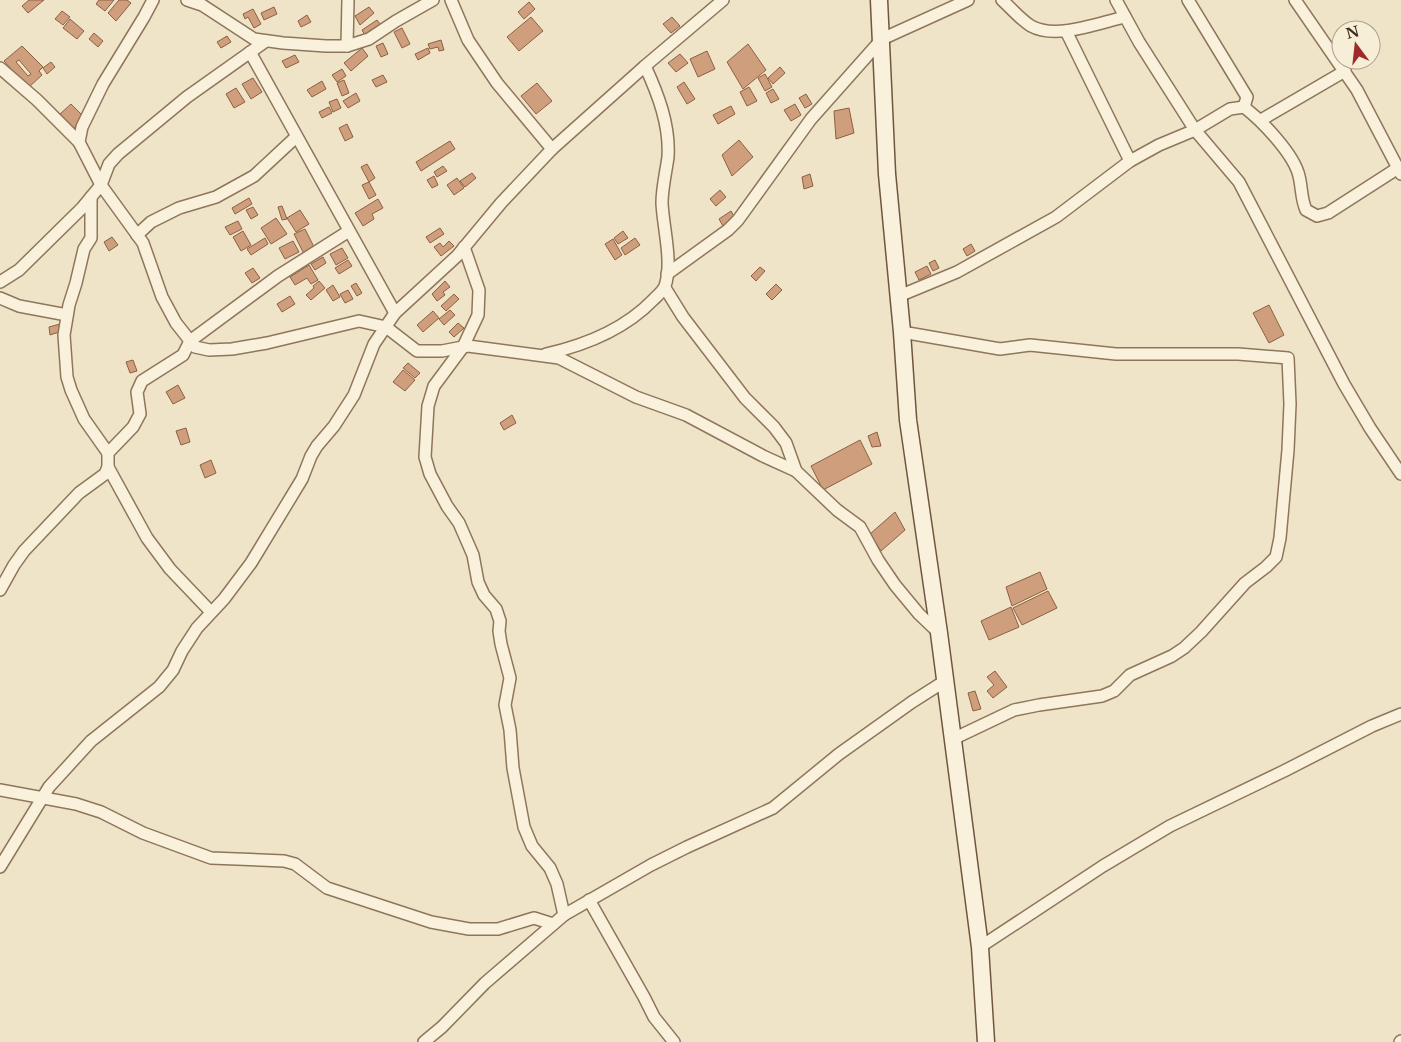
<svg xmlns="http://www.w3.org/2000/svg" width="1401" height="1042" font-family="'Libre Baskerville',serif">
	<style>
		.building { fill: #cf9f7d; stroke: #8d5f41; fill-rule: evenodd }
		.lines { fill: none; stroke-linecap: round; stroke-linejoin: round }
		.street-casing { stroke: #8d765c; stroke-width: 14 }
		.secondary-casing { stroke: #6f573f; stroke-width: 19 }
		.street { stroke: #faf1dc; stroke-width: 11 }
		.secondary { stroke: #faf1dc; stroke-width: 16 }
	</style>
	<rect width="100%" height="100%" fill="#f0e4c8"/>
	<g class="building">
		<path d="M29,0H44L28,13L22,6Z"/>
		<path d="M99,0H114L105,11L96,4Z"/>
		<path d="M119,0H127L131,3L116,21L108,13Z"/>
		<path d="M529,2L535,9L524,19L518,12Z"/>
		<path d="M274,7L277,14L264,20L261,13Z"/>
		<path d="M369,7L374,13L360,25L355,16Z"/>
		<path d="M253,9L261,24L254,28L248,17L245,19L243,14Z"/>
		<path d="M62,11L70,17L63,25L55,19Z"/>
		<path d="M307,15L311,22L301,27L298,21Z"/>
		<path d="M531,17L543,31L519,51L507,37Z"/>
		<path d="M672,17L680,26L671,33L663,24Z"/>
		<path d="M70,19L84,31L77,39L63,28Z"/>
		<path d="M377,20L381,25L365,35L362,30Z"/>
		<path d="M402,28L410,44L402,48L394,32Z"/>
		<path d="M94,33L103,41L98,47L89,39Z"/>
		<path d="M227,36L231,42L221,48L217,42Z"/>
		<path d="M441,40L444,50L439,51L438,47L430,49L428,44Z"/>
		<path d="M383,43L388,54L381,57L376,46Z"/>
		<path d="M748,44L766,70L743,89L727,62Z"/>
		<path d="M22,46L43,67L39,71L42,75L28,88L4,61ZM19,60L31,74L28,76L16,62Z"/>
		<path d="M362,48L368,56L351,71L344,63Z"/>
		<path d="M428,48L430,53L418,60L415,54Z"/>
		<path d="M707,51L715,69L698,77L690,59Z"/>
		<path d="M680,54L688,63L676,72L668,63Z"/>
		<path d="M295,55L299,62L286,68L282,61Z"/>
		<path d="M51,62L55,67L47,74L43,68Z"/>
		<path d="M780,67L785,73L773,84L768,78Z"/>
		<path d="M342,69L346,76L337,82L332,75Z"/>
		<path d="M765,74L772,87L765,91L758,78Z"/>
		<path d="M383,75L387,82L376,87L372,80Z"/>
		<path d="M253,78L262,92L251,99L242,84Z"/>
		<path d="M344,80L349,93L342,96L337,83Z"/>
		<path d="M322,81L326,89L312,97L307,90Z"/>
		<path d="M684,82L695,99L687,104L677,87Z"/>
		<path d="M537,83L552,101L536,114L521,96Z"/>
		<path d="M749,87L757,101L747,106L740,92Z"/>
		<path d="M236,88L245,102L234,108L226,94Z"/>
		<path d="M773,89L779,99L771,103L766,93Z"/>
		<path d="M356,93L360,101L348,108L343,101Z"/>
		<path d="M806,94L812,104L805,108L799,98Z"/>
		<path d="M337,99L341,108L333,112L329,102Z"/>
		<path d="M71,104L85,118L74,128L60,114Z"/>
		<path d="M795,104L801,115L791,121L784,110Z"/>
		<path d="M731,106L735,114L718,124L713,115Z"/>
		<path d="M329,107L332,113L322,118L319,112Z"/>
		<path d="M849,108L854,133L836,139L834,111Z"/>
		<path d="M347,124L353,137L345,141L339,128Z"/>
		<path d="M739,140L753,157L732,176L722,155Z"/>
		<path d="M450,141L455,149L421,171L416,162Z"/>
		<path d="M367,164L375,178L369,182L361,167Z"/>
		<path d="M443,166L447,171L437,177L434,172Z"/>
		<path d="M472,173L476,178L465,187L460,181Z"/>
		<path d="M810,174L813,186L804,189L802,177Z"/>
		<path d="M434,176L438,185L432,188L427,180Z"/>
		<path d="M457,178L464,188L454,195L447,185Z"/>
		<path d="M369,182L376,195L369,199L362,185Z"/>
		<path d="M720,190L726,197L716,206L710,199Z"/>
		<path d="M249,198L252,204L235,214L232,208Z"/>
		<path d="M378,199L383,208L372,214L374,219L363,226L355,213Z"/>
		<path d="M282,206L287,219L282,220L278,207Z"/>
		<path d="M253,207L258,215L251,219L246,210Z"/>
		<path d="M300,210L309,224L296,232L287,218Z"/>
		<path d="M731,211L735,218L723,226L719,219Z"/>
		<path d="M276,218L287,234L271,244L261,228Z"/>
		<path d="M238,221L242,229L230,235L225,227Z"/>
		<path d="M440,228L444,234L430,243L426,237Z"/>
		<path d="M305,229L315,249L304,254L294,234Z"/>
		<path d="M243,231L251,245L241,251L233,237Z"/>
		<path d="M623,231L628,238L618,244L614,238Z"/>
		<path d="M112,237L118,245L109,251L104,242Z"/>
		<path d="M265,238L268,244L251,255L247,249Z"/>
		<path d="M635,238L640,245L625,255L621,248Z"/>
		<path d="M613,239L622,255L615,260L605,244Z"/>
		<path d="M293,241L299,252L285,259L279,248Z"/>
		<path d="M449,241L454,246L441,256L434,247L440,243L443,247Z"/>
		<path d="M971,244L975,251L967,256L963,249Z"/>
		<path d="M342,248L348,258L336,265L330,254Z"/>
		<path d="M323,257L326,263L315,270L311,264Z"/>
		<path d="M348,260L352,266L339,274L335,268Z"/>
		<path d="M935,260L939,268L933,271L929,263Z"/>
		<path d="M309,265L318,280L311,284L307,278L295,285L290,277Z"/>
		<path d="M927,266L931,274L919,280L915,272Z"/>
		<path d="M760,267L765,271L756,281L751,276Z"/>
		<path d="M253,268L260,278L252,283L245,273Z"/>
		<path d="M319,281L325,288L311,300L306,295L314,288L313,286Z"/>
		<path d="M445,281L450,287L443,292L445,295L437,301L432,294Z"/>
		<path d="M356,283L362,293L357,296L351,286Z"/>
		<path d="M776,284L782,290L772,300L766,294Z"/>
		<path d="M333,285L340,297L333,301L326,290Z"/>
		<path d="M348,290L353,299L345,303L340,294Z"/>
		<path d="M454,294L459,299L446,311L441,306Z"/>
		<path d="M290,296L295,304L282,312L277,304Z"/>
		<path d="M1269,305L1284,335L1269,343L1253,313Z"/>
		<path d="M450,310L455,315L444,325L439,319Z"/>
		<path d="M433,311L439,318L423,332L417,325Z"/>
		<path d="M458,323L464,328L454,337L449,332Z"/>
		<path d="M60,324L62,331L50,335L49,327Z"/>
		<path d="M133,360L137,371L130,373L126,362Z"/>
		<path d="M408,363L420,373L415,378L403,368Z"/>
		<path d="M403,370L415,380L405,391L393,382Z"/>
		<path d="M178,385L185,398L173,404L166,392Z"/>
		<path d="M512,415L516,423L504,430L500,423Z"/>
		<path d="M186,428L190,442L181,445L176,431Z"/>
		<path d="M877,432L881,446L872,447L868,436Z"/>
		<path d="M860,440L872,464L823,490L811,466Z"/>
		<path d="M211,460L216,473L205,478L200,465Z"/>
		<path d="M895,512L905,530L881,551L870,534Z"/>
		<path d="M1040,572L1047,589L1012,606L1006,587Z"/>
		<path d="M1048,591L1057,608L1022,625L1013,608Z"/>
		<path d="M1011,607L1019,627L989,640L981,621Z"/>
		<path d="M995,671L1007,687L993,698L987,691L994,685L987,677Z"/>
		<path d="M975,691L981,709L973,711L968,693Z"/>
	</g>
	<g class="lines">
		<g class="street-casing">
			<g id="street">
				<path d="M153,0L144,17L103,84L82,127L79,142L101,185L143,243L162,297L176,323L195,347L209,350L232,349L267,343L359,321L386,327L417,351H442L468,346L559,358L636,397L686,415L763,456L796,471L837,510L860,527L878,560L895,585L919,614L939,633"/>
				<path d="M187,0L202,5L254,39L283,43L326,46H347L369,39L396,21L433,0"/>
				<path d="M451,0L468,40L497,83L552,149"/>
				<path d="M1002,0C1011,8 1021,20 1031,26C1056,40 1098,23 1125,17"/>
				<path d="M1116,0L1139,42L1195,130L1239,182L1344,384L1370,428L1401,474"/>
				<path d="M1188,0L1247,97L1244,107"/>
				<path d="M1295,0L1357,90L1401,174"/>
				<path d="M1066,31L1130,161"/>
				<path d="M347,46L348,0"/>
				<path d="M250,52L395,313"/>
				<path d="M0,68L37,100L79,142"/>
				<path d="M1261,120L1345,71"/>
				<path d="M91,197V238L84,249L76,283L69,305L64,335L67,377L71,390L84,419L108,453"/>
				<path d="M137,235L151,222L179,208L216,197L254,176L296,137"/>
				<path d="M464,247L479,290L478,315L463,347L434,386L428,406L425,457L430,474L447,506L459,523L473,555L478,582L484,595L496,609L500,621L499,631L501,644L510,678L505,705L510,730L513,768L524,827L532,846L550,868L557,884L564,915"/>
				<path d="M667,274L728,230L738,220L811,119L882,39L968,0"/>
				<path d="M0,282L19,270L82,208L101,185L109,164L118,154L187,97L266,41"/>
				<path d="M665,288L683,317L745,398L774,427L786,443L796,471"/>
				<path d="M899,296L957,272L1056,217L1130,161L1159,145L1195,130L1230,109L1244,107C1262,121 1294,154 1299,176C1302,188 1301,199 1306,210L1317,216L1328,213L1398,168"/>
				<path d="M0,298L19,306L67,315"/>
				<path d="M902,332L1000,349L1030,345L1116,354H1238L1288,358L1290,404L1288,450L1280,538L1276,557L1266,567L1245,583L1201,632L1184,648L1172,656L1130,675L1114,691L1102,696L1039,705L1014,710L953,739"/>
				<path d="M546,354C586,345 624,330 653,300C657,296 663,291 665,286C673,262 663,227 662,203C662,188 666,172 668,157C670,125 658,94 645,66"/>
				<path d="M108,467L147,538L170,569L211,612"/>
				<path d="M0,590L14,565L24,551L79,493L105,474L108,467V453L133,427L140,414L137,392L142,381L183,355L190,341L278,276L349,231"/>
				<path d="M0,790L76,804L101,812L143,833L211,858L284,861L295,864L327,888L431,922L469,929H498L534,918L553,924"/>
				<path d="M0,867L49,787L91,741L159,687L173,670L182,651L197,628L224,599L251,563L302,479L311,456L317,446L334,426L354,395L374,344L395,313L457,256L501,203L552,149L645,66L723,0"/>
				<path d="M589,900L644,997L654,1017L674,1042"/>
				<path d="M980,947L1103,866L1170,826L1284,771L1372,726L1401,714"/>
				<path d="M424,1042L442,1027L485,983L564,915L651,865L687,847L773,808L839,754L912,702L945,681"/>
				<path d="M1400,1042L1401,1041"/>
			</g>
		</g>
		<g class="secondary-casing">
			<path id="secondary" d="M879,0L887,174L902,332L908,420L939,633L980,947L986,1042"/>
		</g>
		<use href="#street" class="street"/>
		<use href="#secondary" class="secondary"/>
	</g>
	<g transform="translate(1356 45) rotate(345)"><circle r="24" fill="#f7eed8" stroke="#ada18e"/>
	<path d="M0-4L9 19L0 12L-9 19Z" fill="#9e2a2b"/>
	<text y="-8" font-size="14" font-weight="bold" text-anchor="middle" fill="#3d2e20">N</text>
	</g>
</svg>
